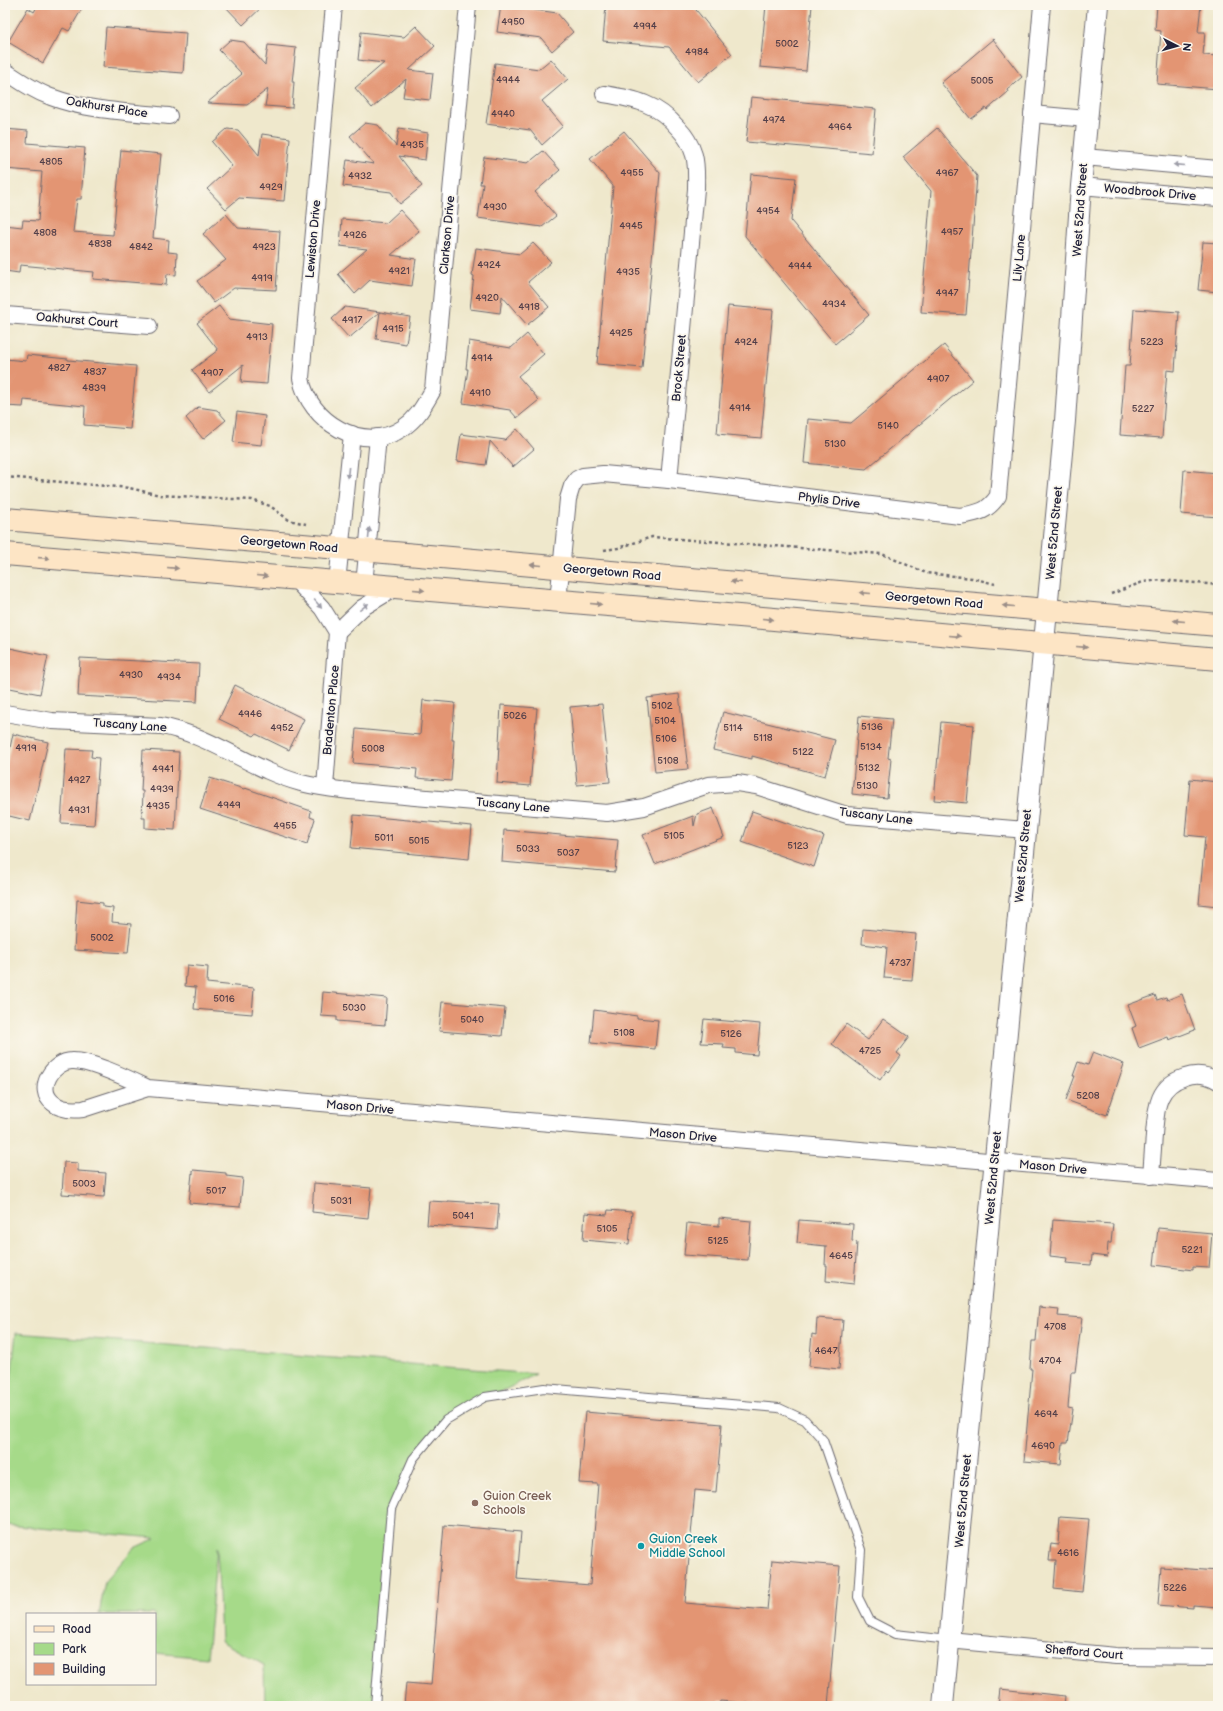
<svg xmlns="http://www.w3.org/2000/svg" width="1223" height="1711" font-family="'Balsamiq Sans',sans-serif">
	<style>
		.green { fill: #a6da89; stroke: #647e62 }
		.building { fill: #e39573 }
		.lines { fill: none; stroke-linecap: round; stroke-linejoin: round }
		.service-casing { stroke: #6a676e; stroke-width: 10 }
		.minor-casing { stroke: #6a676e; stroke-width: 18 }
		.tertiary-casing { stroke: #6a676e; stroke-width: 22 }
		.secondary-casing { stroke: #6a676e; stroke-width: 24 }
		.path { stroke: #6a676e; stroke-width: 2.5; stroke-dasharray: 3 3; stroke-linecap: butt }
		.service { stroke: #fff; stroke-width: 8 }
		.minor { stroke: #fff; stroke-width: 16 }
		.tertiary { stroke: #fff; stroke-width: 20 }
		.secondary { stroke: #fde5c5; stroke-width: 22 }
		.oneway { fill: #9c9ca7 }
		.oneway2 { fill: #9a8d87 }
		.education-dot { fill: #8d6e63; stroke: #fbf7ec; stroke-width: 1.5 }
		.culture-dot { fill: #0f9aa8; stroke: #fbf7ec; stroke-width: 1.5 }
		.labels { text-anchor: middle; stroke-width: 3.5; stroke-linejoin: round; paint-order: stroke }
		.number-label { font-size: 10px; fill: #523f49 }
		.street-label { font-size: 12px; fill: #22223b; stroke: #fbf7ec }
		.education-label { font-size: 12px; fill: #785e54; stroke: #fbf7ec; text-anchor: start }
		.culture-label { font-size: 12px; fill: #0d838f; stroke: #fbf7ec; text-anchor: start }
	</style>
	<rect width="100%" height="100%" fill="#fbf7ec"/>
	<filter id="ink" filterUnits="userSpaceOnUse"><feTurbulence type="fractalNoise" baseFrequency=".025" numOctaves="2"/><feDisplacementMap in="SourceGraphic" scale="8" xChannelSelector="R" yChannelSelector="G"/><feConvolveMatrix kernelMatrix="1 2 1 2 8 2 1 2 1" color-interpolation-filters="sRGB"/></filter>
	<filter id="wash" filterUnits="userSpaceOnUse"><feTurbulence type="fractalNoise" baseFrequency=".012" numOctaves="4" result="noise"/><feDisplacementMap in="SourceGraphic" scale="16" xChannelSelector="R" yChannelSelector="G"/><feGaussianBlur stdDeviation="0.9" result="paint"/><feColorMatrix in="noise" values="0 0 0 0 0 0 0 0 0 0 0 0 0 0 0 0 0 1.4 0 .05"/><feComposite in="paint" operator="in"/></filter>
	<g filter="url(#wash)">
		<rect width="100%" height="100%" fill="#efe8cc"/>
		<path class="green" d="M16,1333L536,1374L446,1420L413,1459L391,1509L375,1706H265L264,1665L221,1641L217,1547L207,1658L155,1653V1614H99L105,1581L134,1548L156,1538L5,1525V1433Z"/>
		<g id="blocks">
			<g class="building">
				<path d="M38,5H84L69,31L63,28L43,63L8,42L28,8L34,12Z"/>
				<path d="M224,5H264L243,25Z"/>
				<path d="M501,5L557,13L573,32L552,51L541,38L497,32Z"/>
				<path d="M606,5H692L732,54L698,82L669,47L603,41Z"/>
				<path d="M766,5H812L806,71L760,67Z"/>
				<path d="M1157,5H1201L1198,32H1205L1203,55L1218,56V89L1157,84L1161,31L1155,30Z"/>
				<path d="M416,26L435,46L409,70L433,73L430,100L403,97L406,79L372,108L355,88L384,63L358,60L361,32L404,37Z"/>
				<path d="M106,27L186,33L183,73L103,67Z"/>
				<path d="M993,39L1022,77L1007,90L1008,92L987,110L986,108L971,119L941,83Z"/>
				<path d="M230,40L244,42L265,65L268,45L296,48L292,82H294L292,108L265,106L268,89L247,105L207,103L242,74L219,50Z"/>
				<path d="M551,59L568,79L542,101L563,126L542,145L530,130L486,124L495,63L539,69Z"/>
				<path d="M751,97L876,109L872,153L746,142Z"/>
				<path d="M365,123L378,125L396,146L399,128L428,133L425,160L399,156L422,186L400,204L391,192L343,186L347,160L374,164L350,136Z"/>
				<path d="M937,128L977,176L966,315L921,312L931,191L903,157Z"/>
				<path d="M5,129L28,131L27,143L85,148L81,199H77L73,232L113,235L121,150L161,154L153,238L169,240L168,252L177,253L176,275L167,274L166,285L93,279L94,272L20,265L19,273L5,271V225L22,227L23,220L38,221L42,172L5,169Z"/>
				<path d="M227,129L238,130L259,155L262,134L290,138L284,201L239,198L226,209L207,189L232,166L212,142Z"/>
				<path d="M624,131L660,173L642,368L597,364L613,186L590,159Z"/>
				<path d="M543,151L560,170L535,192L556,216L542,227L478,218L483,184H480L484,157L528,163Z"/>
				<path d="M751,174L796,178L791,221L869,315L835,344L745,236Z"/>
				<path d="M400,210L419,231L391,255L416,259L412,286L370,280L355,294L338,274L367,249L340,246L342,219L386,223Z"/>
				<path d="M226,214L238,228L280,231L276,290L234,288L214,303L197,281L226,260L203,234Z"/>
				<path d="M1203,242L1218,243V292L1198,290Z"/>
				<path d="M533,243L551,262L528,282L549,307L527,325L502,296L500,313L470,309L474,276L472,275L476,248L520,254Z"/>
				<path d="M219,306L229,319L272,324L267,384L241,382L243,365L209,392L192,370L218,350L197,323Z"/>
				<path d="M728,306L773,310L761,438L717,434Z"/>
				<path d="M345,307L380,312L349,338L332,319Z"/>
				<path d="M1134,309L1179,312L1175,371L1167,370L1162,438L1120,435L1125,366H1130Z"/>
				<path d="M380,312L410,317L406,344L376,339Z"/>
				<path d="M527,334L544,354L518,376L539,400L517,418L510,410L463,403L468,369H466L469,341L511,348Z"/>
				<path d="M944,345L973,380L866,469L804,463L808,419L851,423Z"/>
				<path d="M27,355L68,359V360L136,366L130,429L84,425L85,406L24,400L23,407L5,406V359L26,361Z"/>
				<path d="M198,407L217,410L226,420L203,439L186,418Z"/>
				<path d="M237,412L265,416L261,445L233,442Z"/>
				<path d="M517,429L534,449L513,467L490,441L486,465L457,461L461,434L505,440Z"/>
				<path d="M1184,470L1218,473V517L1181,514Z"/>
				<path d="M5,647L48,656L40,694L5,687Z"/>
				<path d="M80,658L199,664L197,702L78,696Z"/>
				<path d="M235,685L304,719L289,750L256,734L254,736L219,719Z"/>
				<path d="M679,694L688,769L655,772L647,698Z"/>
				<path d="M423,700L455,703L452,740H454L451,781L416,778L417,769L353,763L356,729L420,735Z"/>
				<path d="M602,704L610,782L577,785L570,707Z"/>
				<path d="M501,705L537,708L530,786L497,783Z"/>
				<path d="M723,712L835,740L825,776L752,756V759L713,750Z"/>
				<path d="M859,716L892,719L888,758L891,759L887,798L852,794Z"/>
				<path d="M941,722L974,725L967,803L934,800Z"/>
				<path d="M13,734L48,742L30,821L5,815V771Z"/>
				<path d="M66,749L92,750L91,757L99,758L94,825L61,823Z"/>
				<path d="M143,750L179,752L175,830L145,828V818H142L143,791H141Z"/>
				<path d="M210,778L244,789L245,788L311,811L310,817L315,819L307,844L200,809Z"/>
				<path d="M1190,779L1218,782V906L1199,904L1205,837L1185,835Z"/>
				<path d="M713,808L724,837L655,864L643,835L693,816L694,826L697,814Z"/>
				<path d="M752,811L824,836L814,867L742,842Z"/>
				<path d="M354,815L472,826L469,859L351,848Z"/>
				<path d="M504,830L618,840L615,872L502,862Z"/>
				<path d="M77,900L103,903V907L113,908L112,922L131,924L128,953L74,950Z"/>
				<path d="M863,929L916,934L912,980L884,978L887,947L862,944Z"/>
				<path d="M187,965L208,967L207,983L254,988L252,1014L194,1009L196,987L185,986Z"/>
				<path d="M323,992L387,998L385,1025L337,1021V1017L321,1016Z"/>
				<path d="M1182,994L1195,1030L1169,1040L1168,1037L1139,1048L1132,1028L1136,1026L1128,1005L1155,995L1157,1000L1166,997L1167,1000Z"/>
				<path d="M442,1002L505,1008L502,1036L439,1031Z"/>
				<path d="M594,1010L637,1016V1018L658,1020L655,1049L591,1043Z"/>
				<path d="M704,1019L760,1024L757,1055L736,1053V1049L723,1048L724,1044L701,1043Z"/>
				<path d="M883,1019L909,1037L897,1053L901,1056L889,1072L887,1070L880,1080L832,1044L846,1024L868,1040Z"/>
				<path d="M1093,1052L1124,1064L1107,1115L1066,1100L1075,1076H1073L1078,1062L1088,1065Z"/>
				<path d="M64,1162L78,1163V1171L106,1173L104,1197L62,1194Z"/>
				<path d="M193,1170L226,1173V1176L243,1178L240,1207L189,1203L192,1173L193,1174Z"/>
				<path d="M314,1183L371,1188L368,1218L312,1212Z"/>
				<path d="M429,1201L448,1202V1201L499,1204L497,1230L427,1225Z"/>
				<path d="M608,1210L632,1212L629,1244L583,1240L585,1213L607,1215Z"/>
				<path d="M719,1218L751,1221L748,1260L684,1255L687,1223L719,1226Z"/>
				<path d="M799,1220L853,1224L852,1241L857,1242L854,1284L826,1281L827,1265H825L826,1246L797,1243Z"/>
				<path d="M1053,1220L1113,1224L1111,1243H1108L1107,1257L1092,1255L1091,1265L1066,1263L1067,1258L1050,1256Z"/>
				<path d="M1158,1228L1212,1233L1209,1268L1193,1267V1270L1154,1265Z"/>
				<path d="M1039,1307L1059,1309L1058,1316L1082,1318L1075,1372H1071L1068,1408L1073,1409L1068,1443H1063L1061,1464L1024,1461L1032,1369H1030L1032,1341H1036Z"/>
				<path d="M817,1318L843,1320L839,1369L809,1366L812,1334L816,1335Z"/>
				<path d="M585,1412L722,1424L716,1492L695,1490L685,1603L767,1610L772,1560L840,1566L828,1706H756V1704L720,1701L719,1706H404L406,1683L431,1685L444,1525L521,1532L517,1579L590,1585L598,1484L579,1483Z"/>
				<path d="M1060,1517L1089,1519L1082,1592L1054,1589L1056,1561H1049L1051,1543L1058,1544Z"/>
				<path d="M1161,1567L1218,1571V1607L1193,1605V1608L1158,1605Z"/>
				<path d="M1000,1689L1065,1696L1064,1706H998Z"/>
			</g>
		</g>
	</g>
	<g filter="url(#ink)">
		<use href="#blocks" fill-opacity="0" stroke="#6a676e" stroke-width="1"/>
		<g class="lines">
			<g class="service-casing">
				<path id="service" d="M375,1706L391,1509L413,1459L446,1420L485,1397L544,1388L779,1408L805,1420L823,1440L861,1550L858,1597L870,1621L895,1634L949,1640"/>
			</g>
			<g class="minor-casing">
				<g id="minor">
					<path d="M334,5L301,378C308,421 363,455 403,428C418,418 424,405 433,390L468,5"/>
					<path d="M5,71C20,81 34,91 51,97C88,111 129,112 169,116"/>
					<path d="M604,94C635,99 657,103 678,128C685,135 691,145 694,155C697,166 696,178 696,189L669,480"/>
					<path d="M1032,114L1087,119"/>
					<path d="M1084,157L1218,169"/>
					<path d="M1081,186L1218,198"/>
					<path d="M5,315L149,326"/>
					<path d="M295,579L322,608L337,632"/>
					<path d="M337,583L352,434"/>
					<path d="M364,585L378,437"/>
					<path d="M558,601L568,499L572,486L577,479L583,476L603,474L669,480L960,516C978,513 987,512 998,496L1042,5"/>
					<path d="M337,632L362,608L395,588"/>
					<path d="M5,713L52,721L161,726C211,735 252,770 301,783C338,792 377,793 415,797C479,802 543,808 607,813L644,807L708,785L737,783L756,786L847,815L1025,830"/>
					<path d="M325,787L337,632"/>
					<path d="M148,1088L83,1109C74,1110 61,1110 53,1103C35,1089 53,1061 72,1061C90,1060 131,1080 148,1088L1218,1181"/>
					<path d="M1151,1176C1152,1162 1153,1149 1154,1135C1156,1110 1156,1086 1185,1077C1196,1073 1208,1075 1218,1081"/>
					<path d="M949,1640L1116,1656L1218,1657"/>
				</g>
			</g>
			<g class="tertiary-casing">
				<path id="tertiary" d="M943,1706L1065,421L1081,186L1098,5"/>
			</g>
			<g class="secondary-casing">
				<g id="secondary">
					<path d="M5,519L1218,625"/>
					<path d="M5,554L774,619L1218,659"/>
				</g>
			</g>
			<g class="path">
				<path d="M5,477L129,488L160,495L252,500L270,506L289,520L306,524"/>
				<path d="M604,550L618,548L652,537L882,554L926,573L972,578L995,584"/>
				<path d="M1111,594L1143,582L1161,580L1218,585"/>
			</g>
			<use href="#service" class="service"/>
			<use href="#minor" class="minor"/>
			<use href="#tertiary" class="tertiary"/>
			<use href="#secondary" class="secondary"/>
		</g>
		<defs><path id="oneway-solid" d="M-6-.8H1V-3.2L6.5 0L1 3.2V.8H-6Z"/></defs>
		<g class="oneway">
			<use href="#oneway-solid" transform="translate(1179 165) rotate(-175)"/>
			<use href="#oneway-solid" transform="translate(348 473) rotate(96)"/>
			<use href="#oneway-solid" transform="translate(369 533) rotate(-85)"/>
			<use href="#oneway-solid" transform="translate(318 604) rotate(50)"/>
			<use href="#oneway-solid" transform="translate(364 607) rotate(-38)"/>
		</g>
		<g class="oneway2">
			<use href="#oneway-solid" transform="translate(44 558) rotate(4)"/>
			<use href="#oneway-solid" transform="translate(536 565) rotate(-175)"/>
			<use href="#oneway-solid" transform="translate(173 568) rotate(5)"/>
			<use href="#oneway-solid" transform="translate(262 576) rotate(5)"/>
			<use href="#oneway-solid" transform="translate(736 582) rotate(-175)"/>
			<use href="#oneway-solid" transform="translate(419 590) rotate(5)"/>
			<use href="#oneway-solid" transform="translate(865 593) rotate(-175)"/>
			<use href="#oneway-solid" transform="translate(596 604) rotate(5)"/>
			<use href="#oneway-solid" transform="translate(1008 606) rotate(-175)"/>
			<use href="#oneway-solid" transform="translate(768 619) rotate(5)"/>
			<use href="#oneway-solid" transform="translate(1179 621) rotate(-175)"/>
			<use href="#oneway-solid" transform="translate(955 636) rotate(5)"/>
			<use href="#oneway-solid" transform="translate(1082 647) rotate(5)"/>
		</g>
	</g>
	<circle class="education-dot" cx="475" cy="1503" r="4"/>
	<circle class="culture-dot" cx="641" cy="1546" r="4"/>
	<g class="labels">
		<g class="number-label">
			<text x="513" y="25">4950</text>
			<text x="645" y="29">4994</text>
			<text x="787" y="47">5002</text>
			<text x="697" y="55">4984</text>
			<text x="508" y="83">4944</text>
			<text x="982" y="84">5005</text>
			<text x="503" y="117">4940</text>
			<text x="774" y="123">4974</text>
			<text x="840" y="130">4964</text>
			<text x="412" y="148">4935</text>
			<text x="51" y="165">4805</text>
			<text x="632" y="176">4955</text>
			<text x="947" y="176">4967</text>
			<text x="360" y="179">4932</text>
			<text x="271" y="190">4929</text>
			<text x="495" y="210">4930</text>
			<text x="768" y="214">4954</text>
			<text x="631" y="229">4945</text>
			<text x="952" y="235">4957</text>
			<text x="45" y="236">4808</text>
			<text x="355" y="238">4926</text>
			<text x="100" y="247">4838</text>
			<text x="141" y="250">4842</text>
			<text x="264" y="250">4923</text>
			<text x="489" y="268">4924</text>
			<text x="800" y="269">4944</text>
			<text x="399" y="274">4921</text>
			<text x="628" y="275">4935</text>
			<text x="262" y="281">4919</text>
			<text x="947" y="296">4947</text>
			<text x="487" y="301">4920</text>
			<text x="834" y="307">4934</text>
			<text x="529" y="310">4918</text>
			<text x="352" y="323">4917</text>
			<text x="393" y="332">4915</text>
			<text x="621" y="336">4925</text>
			<text x="257" y="340">4913</text>
			<text x="746" y="345">4924</text>
			<text x="1152" y="345">5223</text>
			<text x="482" y="361">4914</text>
			<text x="59" y="371">4827</text>
			<text x="95" y="375">4837</text>
			<text x="212" y="376">4907</text>
			<text x="938" y="382">4907</text>
			<text x="94" y="391">4839</text>
			<text x="480" y="396">4910</text>
			<text x="740" y="411">4914</text>
			<text x="1143" y="412">5227</text>
			<text x="888" y="429">5140</text>
			<text x="835" y="447">5130</text>
			<text x="131" y="678">4930</text>
			<text x="169" y="680">4934</text>
			<text x="662" y="709">5102</text>
			<text x="250" y="717">4946</text>
			<text x="515" y="719">5026</text>
			<text x="665" y="724">5104</text>
			<text x="872" y="730">5136</text>
			<text x="282" y="731">4952</text>
			<text x="733" y="731">5114</text>
			<text x="763" y="741">5118</text>
			<text x="666" y="742">5106</text>
			<text x="871" y="750">5134</text>
			<text x="26" y="751">4919</text>
			<text x="373" y="752">5008</text>
			<text x="803" y="755">5122</text>
			<text x="668" y="764">5108</text>
			<text x="869" y="771">5132</text>
			<text x="163" y="772">4941</text>
			<text x="79" y="783">4927</text>
			<text x="867" y="789">5130</text>
			<text x="162" y="792">4939</text>
			<text x="229" y="808">4949</text>
			<text x="158" y="809">4935</text>
			<text x="79" y="813">4931</text>
			<text x="285" y="829">4955</text>
			<text x="674" y="839">5105</text>
			<text x="384" y="841">5011</text>
			<text x="419" y="844">5015</text>
			<text x="798" y="849">5123</text>
			<text x="528" y="852">5033</text>
			<text x="568" y="856">5037</text>
			<text x="102" y="941">5002</text>
			<text x="900" y="966">4737</text>
			<text x="224" y="1002">5016</text>
			<text x="354" y="1011">5030</text>
			<text x="472" y="1023">5040</text>
			<text x="624" y="1036">5108</text>
			<text x="731" y="1037">5126</text>
			<text x="870" y="1054">4725</text>
			<text x="1088" y="1099">5208</text>
			<text x="84" y="1187">5003</text>
			<text x="216" y="1194">5017</text>
			<text x="341" y="1204">5031</text>
			<text x="463" y="1219">5041</text>
			<text x="607" y="1232">5105</text>
			<text x="718" y="1244">5125</text>
			<text x="1192" y="1253">5221</text>
			<text x="841" y="1259">4645</text>
			<text x="1055" y="1330">4708</text>
			<text x="826" y="1354">4647</text>
			<text x="1050" y="1364">4704</text>
			<text x="1046" y="1417">4694</text>
			<text x="1043" y="1449">4690</text>
			<text x="1068" y="1556">4616</text>
			<text x="1175" y="1591">5226</text>
		</g>
		<g class="street-label">
			<text transform="translate(107 107) rotate(9)" y="4">Oakhurst Place</text>
			<text transform="translate(1150 192) rotate(5)" y="4">Woodbrook Drive</text>
			<text transform="translate(1080 210) rotate(-86)" y="4">West 52nd Street</text>
			<text transform="translate(447 235) rotate(-85)" y="4">Clarkson Drive</text>
			<text transform="translate(313 239) rotate(-85)" y="4">Lewiston Drive</text>
			<text transform="translate(1019 258) rotate(-85)" y="4">Lily Lane</text>
			<text transform="translate(77 320) rotate(5)" y="4">Oakhurst Court</text>
			<text transform="translate(679 368) rotate(-85)" y="4">Brock Street</text>
			<text transform="translate(829 500) rotate(7)" y="4">Phylis Drive</text>
			<text transform="translate(1054 533) rotate(-85)" y="4">West 52nd Street</text>
			<text transform="translate(289 544) rotate(5)" y="4">Georgetown Road</text>
			<text transform="translate(612 572) rotate(5)" y="4">Georgetown Road</text>
			<text transform="translate(934 600) rotate(5)" y="4">Georgetown Road</text>
			<text transform="translate(331 710) rotate(-85)" y="4">Bradenton Place</text>
			<text transform="translate(130 725) rotate(4)" y="4">Tuscany Lane</text>
			<text transform="translate(513 805) rotate(5)" y="4">Tuscany Lane</text>
			<text transform="translate(876 816) rotate(7)" y="4">Tuscany Lane</text>
			<text transform="translate(1023 856) rotate(-85)" y="4">West 52nd Street</text>
			<text transform="translate(360 1107) rotate(5)" y="4">Mason Drive</text>
			<text transform="translate(683 1135) rotate(5)" y="4">Mason Drive</text>
			<text transform="translate(1053 1167) rotate(5)" y="4">Mason Drive</text>
			<text transform="translate(993 1178) rotate(-85)" y="4">West 52nd Street</text>
			<text transform="translate(963 1501) rotate(-85)" y="4">West 52nd Street</text>
			<text transform="translate(1084 1652) rotate(5)" y="4">Shefford Court</text>
		</g>
		<g class="education-label">
			<text x="483" y="1500">Guion Creek<tspan x="483" dy="14">Schools</tspan></text>
		</g>
		<g class="culture-label">
			<text x="649" y="1543">Guion Creek<tspan x="649" dy="14">Middle School</tspan></text>
		</g>
	</g>
	<rect width="1223" height="1711" fill="none" stroke="#fbf7ec" stroke-width="20"/>
	<rect x="26" y="1613" width="130" height="72" fill="#fbf7ec" stroke="#a4a2a5"/>
	<rect x="34" y="1626" width="20" height="6" fill="#fde5c5" stroke="#a4a2a5"/>
	<text x="62" y="1633" font-size="12" fill="#22223b">Road</text>
	<rect x="34" y="1643" width="20" height="12" fill="#a6da89" stroke="#a4a2a5"/>
	<text x="62" y="1653" font-size="12" fill="#22223b">Park</text>
	<rect x="34" y="1663" width="20" height="12" fill="#e39573" stroke="#a4a2a5"/>
	<text x="62" y="1673" font-size="12" fill="#22223b">Building</text>
	<g transform="translate(1177 46) rotate(96)" stroke="#fbf7ec" stroke-width="3" paint-order="stroke">
	<path d="M0-3L7 15L0 10L-7 15Z" fill="#22223b"/>
	<text y="-6" font-size="11" font-weight="bold" text-anchor="middle" fill="#22223b">N</text>
	</g>
</svg>
